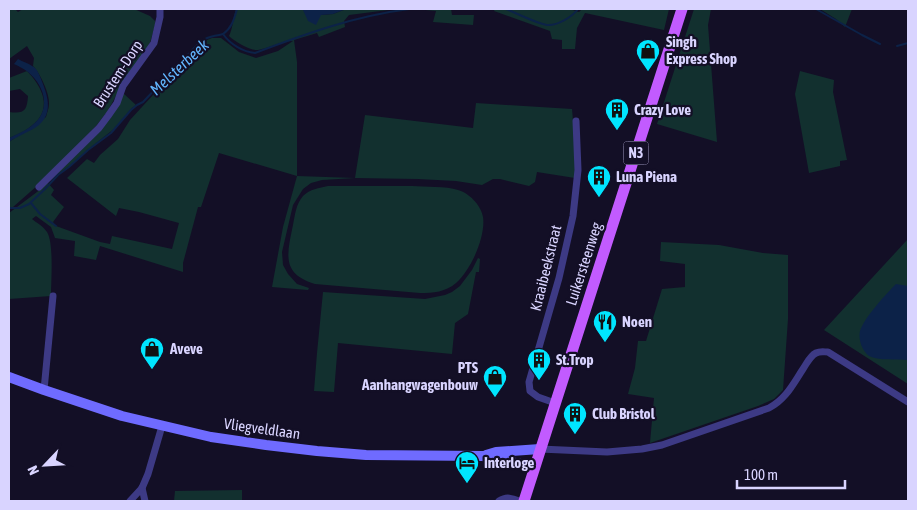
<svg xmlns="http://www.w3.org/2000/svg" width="917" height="510" font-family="'Asap Condensed',sans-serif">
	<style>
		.green { fill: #12302f }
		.water { fill: #0c2248 }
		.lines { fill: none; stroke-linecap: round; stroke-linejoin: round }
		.stream { stroke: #0c2248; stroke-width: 2 }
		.street { stroke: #3d3a85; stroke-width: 7 }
		.secondary { stroke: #6f6bff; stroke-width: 10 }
		.primary { stroke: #c25bff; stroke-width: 11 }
		.labels { text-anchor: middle; stroke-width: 4.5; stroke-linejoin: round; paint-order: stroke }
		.shield { fill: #130f26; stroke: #9e99be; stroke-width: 1 }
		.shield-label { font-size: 14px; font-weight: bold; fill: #d9d4ff }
		.poi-label { font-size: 15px; font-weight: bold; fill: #d9d4ff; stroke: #130f26; text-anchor: start }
		.street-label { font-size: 15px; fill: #d9d4ff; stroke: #130f26 }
		.water-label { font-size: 16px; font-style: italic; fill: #62b6ff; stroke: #130f26 }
	</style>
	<rect width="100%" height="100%" fill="#130f26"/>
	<g class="green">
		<path d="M9,9H15L18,12L23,9H134L150,16L155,21V25L150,43L117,94L107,112L96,126L38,185L13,207L9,208V142L46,117C47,113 49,108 49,104C50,94 40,73 33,66L34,58L27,46L9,59Z"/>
		<path d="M236,9H304L303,10L321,15L333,14L346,9H396L349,15L344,21L345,27L319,37L317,33L294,40L297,62V176L355,178L365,115L473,128L476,103L572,109L576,155L575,178L537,172L535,182L529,186L500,179H493L482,185L456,181L418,179L355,178L322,180L311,183L303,189L293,205L282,252L283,265L288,274L297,284L309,288L308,290L272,287L283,227L297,176L219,153L201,207H198L183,263V272L100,246L96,260L74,256L75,241L55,238L51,227L36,216L32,219C37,223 43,226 47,232C54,243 51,281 51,296L9,299V213L37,192L48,183L92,138L123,93L136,105L132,108L114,129L90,148L71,165L58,174L48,183L54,190L51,195L64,207L53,222L56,226L100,242L110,244L112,236L172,249L179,223L139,212L119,208L116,216L67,178L87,159L94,163L100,155L118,139L130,120L141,108L202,42L212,38H221L239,52L256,58L278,51L293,41C281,41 270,48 258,50C250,51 234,41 229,36C233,28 233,18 236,9Z"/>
		<path d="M415,9H451L452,15H474L473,25L433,22L436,11Z"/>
		<path d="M495,9H569L579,12L582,9H669L664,30L585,13L577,28L575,49H562V40L552,39L550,31L494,11Z"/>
		<path d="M694,9H711L708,25L717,142L657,124Z"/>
		<path d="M820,9H852L845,27L836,19Z"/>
		<path d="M27,71C43,88 54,110 30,127C24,132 16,135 9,138V112C24,114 27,111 28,96L20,89L9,91V78Z"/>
		<path d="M800,71L834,80L833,92L847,160L840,161V166L809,173L795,94Z"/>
		<path d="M328,186C356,186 384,186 412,186C425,187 446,186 458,190C469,193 481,205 483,217C486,236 471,270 456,283C446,292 433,293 420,293L315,284C281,274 287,254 293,225C295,215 296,204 303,196C310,189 319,188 328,186Z"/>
		<path d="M908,239V384L824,330Z"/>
		<path d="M661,242L719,245L763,253L788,255V319L783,390L774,399L758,406L650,443L654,398L628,394L635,368L638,341H646L662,289L685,287V264L660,261Z"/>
		<path d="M478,258L480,259L479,272H476L468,314L455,323L452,354L338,343L334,392L314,391L317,353L323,292L425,299L445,295L452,292L460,286L472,270Z"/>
		<path d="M242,490V501H174L175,491Z"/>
	</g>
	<g class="water">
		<path d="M304,9H346L333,14L321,15L316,25L308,21L303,10Z"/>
		<path d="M18,59C23,62 28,63 32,66C37,68 39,74 41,79C47,94 54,112 39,125C30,132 19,135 9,142V138C15,135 23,132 30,127C52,112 46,87 28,72C24,69 19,66 14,64Z"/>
		<path d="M896,284L908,286V360C898,359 878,361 869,356C862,351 858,339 860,331C864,318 886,294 896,284Z"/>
	</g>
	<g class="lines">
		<g class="stream">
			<path d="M506,9C516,13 536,23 547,25C557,26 572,17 578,9"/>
			<path d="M816,9L862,35L880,44"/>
			<path d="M223,34C230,44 243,52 255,53C305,34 355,16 409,9"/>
			<path d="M223,34C232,28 234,19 237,9"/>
			<path d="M897,46L908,43"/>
			<path d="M31,203L40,214L56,226"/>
			<path d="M9,208H20L29,204L45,189L58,175L69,167L88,150L111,133L131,110L137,105L143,102L200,42C210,35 212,37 223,34"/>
		</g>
		<g class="street">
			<path d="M39,187L99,128L108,116L117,103L123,86L154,43L160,17V9"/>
			<path d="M44,390L53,296"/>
			<path d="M555,403L538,397L530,391L529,382L559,278L573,216L578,170L576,121"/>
			<path d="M540,449L607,452L642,449L662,445L769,408C786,399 793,384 803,369C807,363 810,356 816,353C820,351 824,352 828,352L908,402"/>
			<path d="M142,488L145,501"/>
			<path d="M130,501L142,488L148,474L162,426"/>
			<path d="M499,501C507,496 510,498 519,501"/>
		</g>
		<g class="secondary">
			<path d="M9,377L44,390L122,416L211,437L266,445L317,451L366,455L483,456L535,467"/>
			<path d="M486,455L496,452L540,449"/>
		</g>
		<path class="primary" d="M524,501L682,9"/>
	</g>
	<defs>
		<g id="shop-pin" transform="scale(1.25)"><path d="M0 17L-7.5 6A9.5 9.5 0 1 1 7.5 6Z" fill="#00e5ff" stroke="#130f26"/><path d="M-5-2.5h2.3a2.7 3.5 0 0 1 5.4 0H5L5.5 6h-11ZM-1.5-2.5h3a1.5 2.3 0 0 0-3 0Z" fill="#111"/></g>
		<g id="building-pin" transform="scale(1.25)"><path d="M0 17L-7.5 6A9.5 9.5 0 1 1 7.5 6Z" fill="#00e5ff" stroke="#130f26"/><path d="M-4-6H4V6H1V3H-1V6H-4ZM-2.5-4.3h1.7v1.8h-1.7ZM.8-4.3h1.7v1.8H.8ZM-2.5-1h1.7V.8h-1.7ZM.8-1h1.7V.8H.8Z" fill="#111"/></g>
		<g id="restaurant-pin" transform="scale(1.25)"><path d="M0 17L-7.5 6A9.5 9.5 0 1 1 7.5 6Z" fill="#00e5ff" stroke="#130f26"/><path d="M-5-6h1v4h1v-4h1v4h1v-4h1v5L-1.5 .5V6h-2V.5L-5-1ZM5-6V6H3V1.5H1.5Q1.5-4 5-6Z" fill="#111"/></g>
		<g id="hotel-pin" transform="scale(1.25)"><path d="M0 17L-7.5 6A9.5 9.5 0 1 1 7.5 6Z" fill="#00e5ff" stroke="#130f26"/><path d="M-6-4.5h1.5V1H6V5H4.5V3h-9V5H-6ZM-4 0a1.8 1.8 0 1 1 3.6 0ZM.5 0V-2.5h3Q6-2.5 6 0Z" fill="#111"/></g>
	</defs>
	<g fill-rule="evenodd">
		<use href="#shop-pin" x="648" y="51"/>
		<use href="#building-pin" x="617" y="110"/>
		<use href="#building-pin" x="599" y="177"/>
		<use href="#restaurant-pin" x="605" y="322"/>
		<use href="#shop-pin" x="152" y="349"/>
		<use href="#building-pin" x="539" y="360"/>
		<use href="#shop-pin" x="495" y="377"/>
		<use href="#building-pin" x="575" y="414"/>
		<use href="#hotel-pin" x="467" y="463"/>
	</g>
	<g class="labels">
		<rect class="shield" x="623.5" y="141.5" width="25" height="23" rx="4"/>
		<g class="shield-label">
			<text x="636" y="158">N3</text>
		</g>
		<g class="poi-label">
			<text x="666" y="47">Singh<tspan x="666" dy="17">Express Shop</tspan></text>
			<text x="634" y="115">Crazy Love</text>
			<text x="616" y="182">Luna Piena</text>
			<text x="622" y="327">Noen</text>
			<text x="170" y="354">Aveve</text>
			<text x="556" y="365">St.Trop</text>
			<text x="478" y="373" text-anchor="end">PTS<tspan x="478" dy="17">Aanhangwagenbouw</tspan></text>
			<text x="592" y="419">Club Bristol</text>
			<text x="484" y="468">Interloge</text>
		</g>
		<g class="street-label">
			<text transform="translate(118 74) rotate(-57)" y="5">Brustem-Dorp</text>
			<text transform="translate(584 264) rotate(-72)" y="5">Luikersteenweg</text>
			<text transform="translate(546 268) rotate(-76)" y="5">Kraaibeekstraat</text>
			<text transform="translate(262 429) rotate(8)" y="5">Vliegveldlaan</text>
		</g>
		<g class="water-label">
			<text transform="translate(179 67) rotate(-43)" y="6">Melsterbeek</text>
		</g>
	</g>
	<rect width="917" height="510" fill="none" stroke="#d9d4ff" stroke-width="20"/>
	<g transform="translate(45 465) rotate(245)" stroke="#130f26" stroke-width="4" paint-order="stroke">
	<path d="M0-4L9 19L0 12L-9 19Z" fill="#d9d4ff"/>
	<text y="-8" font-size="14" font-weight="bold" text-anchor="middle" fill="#d9d4ff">N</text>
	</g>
	<path d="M737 480v8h108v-8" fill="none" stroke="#d9d4ff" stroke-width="2.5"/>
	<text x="744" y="480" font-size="15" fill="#d9d4ff" stroke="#130f26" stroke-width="4" paint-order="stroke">100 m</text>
</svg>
